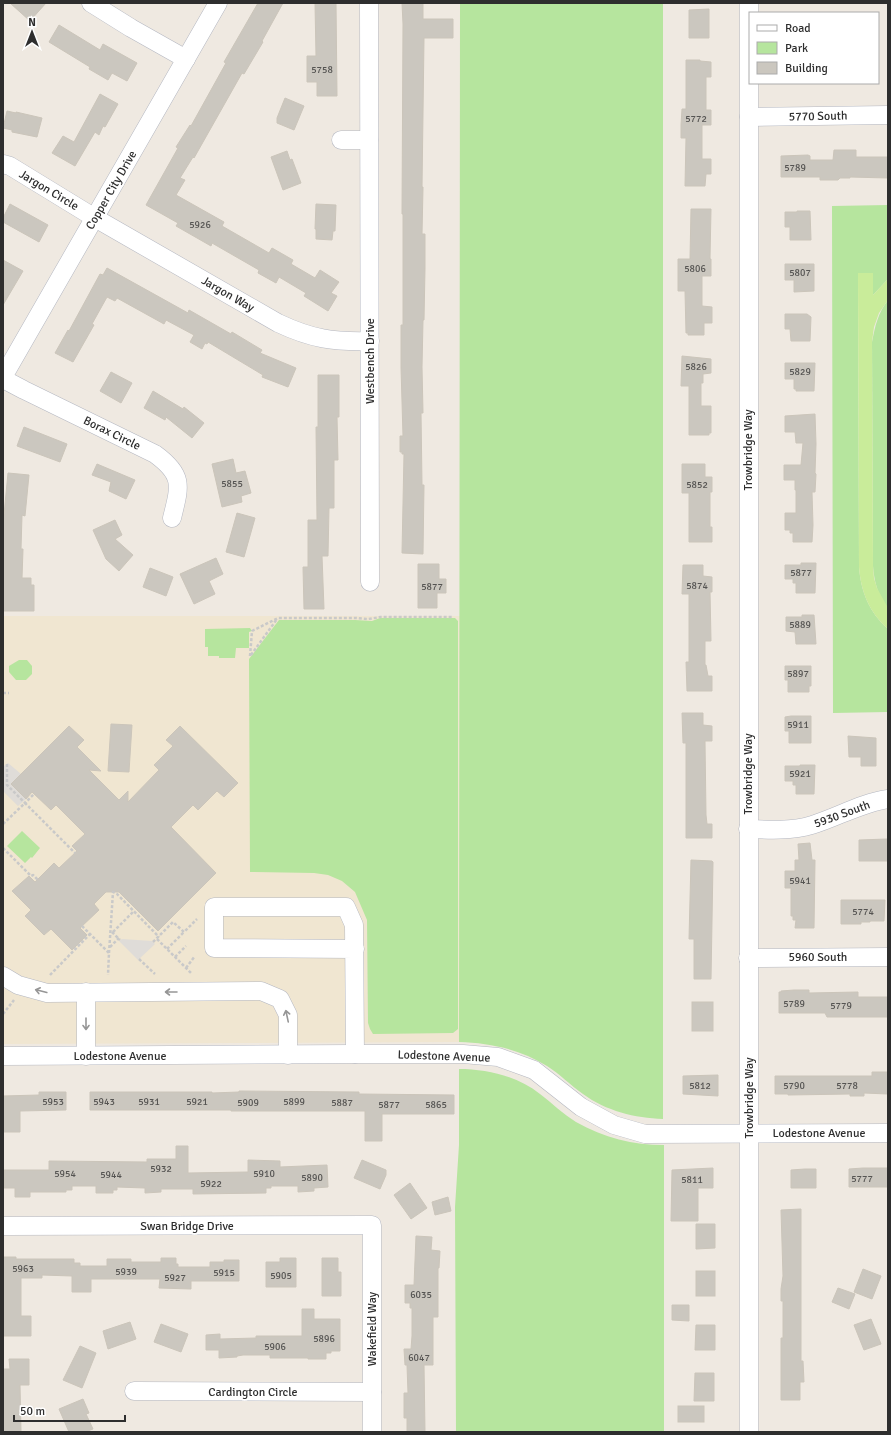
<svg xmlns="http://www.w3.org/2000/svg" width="891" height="1435" font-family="Signika,sans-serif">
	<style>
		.education { fill: #f0e6d1 }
		.green { fill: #b6e59e }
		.pitch { fill: #c9ec9a }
		.plaza { fill: #dfdcd8 }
		.building { fill: #cbc7bf; stroke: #cbc5ba }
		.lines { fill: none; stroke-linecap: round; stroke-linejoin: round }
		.minor-casing { stroke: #b4b7c1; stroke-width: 19 }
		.path { stroke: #c9c9c9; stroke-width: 2.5; stroke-dasharray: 3 2; stroke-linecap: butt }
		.minor { stroke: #fff; stroke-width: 18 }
		.oneway { stroke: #969696 }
		.labels { text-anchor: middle; stroke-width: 3.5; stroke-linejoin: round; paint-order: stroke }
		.number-label { font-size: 10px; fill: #555452 }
		.street-label { font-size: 12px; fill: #2e2e2e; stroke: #fff }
	</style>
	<rect width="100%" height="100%" fill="#efe9e1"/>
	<path class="education" d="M3,616H460L459,1042L3,1044Z"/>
	<g class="green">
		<path d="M460,3H663V1119C635,1118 606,1111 583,1094C570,1085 560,1074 547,1066C520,1049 490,1043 459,1042Z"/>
		<path d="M888,205V279L873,295V273H858L859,567C861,592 869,612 888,629V712L833,713L832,206Z"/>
		<path d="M888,300V608C878,597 874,581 873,566L872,342C875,326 878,313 888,300Z"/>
		<path d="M380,618H455L458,621V1029L453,1033L373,1034L370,1029L368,1023L367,920L355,892L342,881L328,875L314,873L250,872L249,659L279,620H355L372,621Z"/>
		<path d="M250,628L252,631L249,632V648H236L235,658H219V656H208V647H205V629Z"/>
		<path d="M19,660H27L32,666V674L26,680H16L9,672V666Z"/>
		<path d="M22,831L40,848L32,858L31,857L25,863L7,846Z"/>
		<path d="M459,1069C487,1069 517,1076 540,1094C552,1103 563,1114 576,1122C604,1138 633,1145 664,1145V1432H456L455,1207L459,1145Z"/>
	</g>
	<path class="pitch" d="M858,273H873V295L888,279V300L879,313L874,327L872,342L873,566L874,578L877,588L888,608V629C869,612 861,592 859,567Z"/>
	<g class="plaza">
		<path d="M8,763L21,774L11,784L26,799L18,806L4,792L3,767Z"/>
		<path d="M122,939L152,941L155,944L138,960L119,941Z"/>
	</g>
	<g class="building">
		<path d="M10,3H46L30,21Z"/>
		<path d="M258,3H283L262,41L263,42L244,74L242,73L194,158L193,157L180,178L185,180L176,195L224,222L222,226L269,253L272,248L293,260L291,264L315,278L320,270L339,282L331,293L337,296L328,311L304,296L306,293L279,277L276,283L258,273L259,270L212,243L211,246L176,226L178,223L146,205L178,148L176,147L190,125L191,126L226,63L224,62Z"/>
		<path d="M315,3H336L337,96H317V82H307V56H316Z"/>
		<path d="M402,3H423V19H453V38H424L422,187H423L422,234H425V268L424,320H423L422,367L423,413H421L422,485H424L423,554L402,553L404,454H402V452H400V436H403L401,367V325H403V214H402L403,24Z"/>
		<path d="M709,9V38H689V10Z"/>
		<path d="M59,25L100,50L103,44L137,63L127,81L112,73L108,80L89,69L90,67L49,42Z"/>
		<path d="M686,60H700V61L711,62V77H706V110H711V125H702V159H711V174H706L705,186H685L686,138H681V125L682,109H686Z"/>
		<path d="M100,94L118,104L105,127L103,126L99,135L95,132L75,166L52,153L63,136L74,142Z"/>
		<path d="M285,98L304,106L294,130L277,123V118Z"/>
		<path d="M7,111L16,113V112L42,118L37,137L12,132V130L3,128Z"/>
		<path d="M834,150H856V157H888V178L850,177V178H840L838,180H820V177H781V156L808,155L810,156V160H833Z"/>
		<path d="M287,151L290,160L292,159L301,183L283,190L271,157Z"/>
		<path d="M10,204L48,225L39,242L3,222V218Z"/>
		<path d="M316,204L336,205L335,231H333L332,240L316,239V229H315Z"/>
		<path d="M691,209H711L710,259H711V276H702V306L712,307V323H704V335H688V333H686L685,291H678V259H690Z"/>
		<path d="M797,211H810L811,240H790V227H785V212H797Z"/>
		<path d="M3,260L23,271L3,305Z"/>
		<path d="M785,264H814V291L794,292V280H785Z"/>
		<path d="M107,268L188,313L189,310L231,334L232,332L262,350L260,353L296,368L288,387L262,377L263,375L208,342L207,344L205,343L202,349L190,342L194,335L166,320L164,324L117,298L115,301L107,297L92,324L94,325L73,362L55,353L68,330L69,331L100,274L103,275Z"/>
		<path d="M785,314H807L811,317L810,341H791L790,329H785Z"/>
		<path d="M682,356L711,359V373L703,374V383H701V406H711V433H709V435H689V386H681Z"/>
		<path d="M785,363H815L814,391H796V389H794V379H785Z"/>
		<path d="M111,372L132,383L121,403L100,391Z"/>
		<path d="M318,375H339V417H337L338,460H334V508H329L328,556H322L324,609H304L303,567H308V520H317L316,427H318Z"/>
		<path d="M153,391L183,409L184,407L204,423L192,438L166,417L165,420L144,408Z"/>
		<path d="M815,414L816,444L815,473L816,474L815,492H812L813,525L812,542H793V533H790V530H785V513H796V490H795V480H784V465H801L803,443H796L795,432H785V416Z"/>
		<path d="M24,427L67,444L60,462L17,446Z"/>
		<path d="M233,459L236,473L245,471L251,493L241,496L242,502L222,507L212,464Z"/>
		<path d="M97,464L135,480L126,499L109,491L111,482L92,475Z"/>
		<path d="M682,464H705V477H712V492H710V527H712V542H689V493H682Z"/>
		<path d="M8,473L29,475L25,516L22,515L21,549H23L22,578H31V585H34V611H3V525Z"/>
		<path d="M237,513L255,518L244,557L226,552Z"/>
		<path d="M115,520L122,535L115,539L133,555L119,571L106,559L93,530Z"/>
		<path d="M216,558L223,574L209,581L215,594L194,604L180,574Z"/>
		<path d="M801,563H816L815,593H796V583H793V579H785V565H801Z"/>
		<path d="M418,564H439V579H446V593H437V608H418Z"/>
		<path d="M683,565H703V576L712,577V592H710L711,641H705V665H706L708,676H712V691H687L686,662H689V594H682Z"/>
		<path d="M150,568L173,577L166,596L143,587Z"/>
		<path d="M802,615H814L816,644H796L795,632L786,631V617H802Z"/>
		<path d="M785,666H811V686H809V692H788V680H785Z"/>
		<path d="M682,713H703V725L712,726V741H705L706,815L707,824H712V838H686V743H683Z"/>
		<path d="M791,716H811V743H789V731H785V717Z"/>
		<path d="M111,724L132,725L129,772L108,771Z"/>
		<path d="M69,726L84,740L77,747L101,771L89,770L119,800L128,791V802L159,770L154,765L173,746L166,740L180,726L238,783L224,797L217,791L198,810L193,805L171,827L216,873L158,931L119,892H106L94,904L99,910L80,928L87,935L72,950L51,929L44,935L25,916L31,910L12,891L29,876L35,882L54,863L59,868L77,851L72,846L85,834L56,805L51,810L32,792L26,799L11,784Z"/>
		<path d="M848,736L876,738V766H861V757H849Z"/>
		<path d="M800,765H815L814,794H796V785H793V781H785V766H800Z"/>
		<path d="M887,839L888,861H859V840Z"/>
		<path d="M810,843L812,860H815L814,928H795L796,920H793V916H791V888H785V871H795V860H799L798,844Z"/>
		<path d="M691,860L712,861L713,862L711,979H694V939H689Z"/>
		<path d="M841,900H885L884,921H870V922H861V924H841Z"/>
		<path d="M794,990H809V993L858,992V997H888V1017H827L825,1013H779V992H781V991Z"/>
		<rect x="692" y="1002" width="21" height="29"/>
		<path d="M872,1072H888V1094L864,1093V1096H850V1094L788,1095V1094H775V1076H872Z"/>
		<path d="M718,1075V1096L683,1094V1076Z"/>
		<path d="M239,1091L359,1092V1094L454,1095V1114H382V1141H365V1111H231V1110H90V1092H212V1093L239,1092Z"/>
		<path d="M39,1092H66V1110L20,1111V1132H3V1096L39,1095Z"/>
		<path d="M176,1146H188V1173L248,1172V1160L280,1161V1167L327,1165L328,1187L314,1188V1191L298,1192V1186H271V1188H266V1193L193,1194V1189H161V1192L145,1193V1188L117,1187V1190H113V1193H96V1186H72V1190H66V1192H30V1197H15V1188H4V1170H49V1161L147,1162V1159H176Z"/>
		<path d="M362,1160L386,1170V1175L380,1189L354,1178Z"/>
		<path d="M713,1168V1188H698V1221H671L672,1170Z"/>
		<path d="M863,1168H888V1187H849V1169Z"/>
		<path d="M805,1169H816V1188H791V1170Z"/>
		<path d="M410,1183L427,1208L411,1219L394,1195Z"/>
		<path d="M448,1197L451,1211L435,1215L432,1202Z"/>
		<path d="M801,1209V1361H803L804,1382H800V1400H781V1338H783V1301H781V1289L783,1276L781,1210Z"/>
		<path d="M696,1224H715V1248L696,1249Z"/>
		<path d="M416,1236L432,1237L431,1250L440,1251L439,1268H438V1317H433V1365H424L425,1432H407V1418H404V1393H408L407,1365H405L404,1349H411L412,1336V1308H410V1303H405V1285H414Z"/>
		<path d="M3,1257H16V1259H74V1263H80V1266H107V1259H131V1262H161V1258H176V1264H178V1267H210V1262H224V1260H239V1281H191V1289L159,1288L160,1279H91V1292H72V1276L42,1275V1278H21V1316H31V1336H3Z"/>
		<path d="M280,1258H296V1287H266V1262H280Z"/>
		<path d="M322,1258H338V1272H341V1296H322Z"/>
		<path d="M863,1269L881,1276L872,1299L854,1292Z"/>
		<rect x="696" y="1271" width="19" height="25"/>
		<path d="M838,1288L855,1294L849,1309L832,1302Z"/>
		<path d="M672,1305H689V1321L672,1320Z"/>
		<path d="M302,1309H314V1319H340V1351H331V1353H326V1359H308V1358H270V1355H243L237,1356V1357L219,1358V1350H206V1335L220,1334V1339L256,1338V1336H302Z"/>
		<path d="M871,1319L881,1344L864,1350L854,1325Z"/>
		<path d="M130,1322L136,1339L108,1349L103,1331Z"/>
		<path d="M161,1324L188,1334L181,1352L154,1342Z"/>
		<path d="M696,1325H715V1350H695Z"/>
		<path d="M80,1346L96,1353L82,1388L63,1380Z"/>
		<path d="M9,1359H29V1385H20L21,1432H3V1369H10Z"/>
		<path d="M695,1373H714V1401H694Z"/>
		<path d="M83,1399L89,1413L86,1414L93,1429L85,1432H69L59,1409Z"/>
		<rect x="678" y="1406" width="26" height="16"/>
	</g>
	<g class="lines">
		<g class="minor-casing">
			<g id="minor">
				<path d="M91,3L131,28L186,59"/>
				<path d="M369,3L370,582"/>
				<path d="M749,117L888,115"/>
				<path d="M341,140H369"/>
				<path d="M3,164L10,166L95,218L278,323C312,339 333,342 370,341"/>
				<path d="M3,377L218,3"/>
				<path d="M3,379L24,390L155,454C184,475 180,486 172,518"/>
				<path d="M748,829C769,830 792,831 812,825C838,817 861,803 888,799"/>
				<path d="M355,949L214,948V907H346L354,925L355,1054"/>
				<path d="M748,958L888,957"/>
				<path d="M3,976L18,985L47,993L261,991L280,999L288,1015V1055"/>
				<path d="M86,992V1056"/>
				<path d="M3,1056L355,1054H463L498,1057L534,1070L581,1107L614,1125L645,1134L888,1133"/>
				<path d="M3,1226L372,1225V1432"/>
				<path d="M134,1391L372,1392"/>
				<path d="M749,1432V3"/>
			</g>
		</g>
		<g class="path">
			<path d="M251,655L277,619"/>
			<path d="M250,656L252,631L278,618H356L368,619L381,617H453"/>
			<path d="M3,693H9"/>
			<path d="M7,764V785L25,803L34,794"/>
			<path d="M3,824L25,803L75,853"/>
			<path d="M3,848L31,876L33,875L38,880"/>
			<path d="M82,926L109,953L108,975"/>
			<path d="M112,932L120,940"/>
			<path d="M113,932L134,911"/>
			<path d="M157,939L192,974"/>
			<path d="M153,942L173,922L184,932L197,919"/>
			<path d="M110,947L119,938"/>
			<path d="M167,949L184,932"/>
			<path d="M109,953L113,892L117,894L159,937"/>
			<path d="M175,957L186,946"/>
			<path d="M139,959L155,974"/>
			<path d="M186,968L195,956"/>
			<path d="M50,975L90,934"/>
			<path d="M3,1014L14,1000"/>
		</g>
		<use href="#minor" class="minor"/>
	</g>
	<defs><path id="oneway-shaft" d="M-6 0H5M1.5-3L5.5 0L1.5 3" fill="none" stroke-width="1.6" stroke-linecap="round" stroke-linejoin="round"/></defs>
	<g class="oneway">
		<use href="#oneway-shaft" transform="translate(41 991) rotate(-166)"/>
		<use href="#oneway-shaft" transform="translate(171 992) rotate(180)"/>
		<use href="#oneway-shaft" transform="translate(287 1016) rotate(-102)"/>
		<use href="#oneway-shaft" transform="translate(86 1024) rotate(90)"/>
	</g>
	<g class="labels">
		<g class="number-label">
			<text x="322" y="73">5758</text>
			<text x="696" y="122">5772</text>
			<text x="795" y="171">5789</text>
			<text x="200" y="228">5926</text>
			<text x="695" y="272">5806</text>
			<text x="800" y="276">5807</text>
			<text x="696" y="370">5826</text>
			<text x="800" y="375">5829</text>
			<text x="232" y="487">5855</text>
			<text x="697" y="488">5852</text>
			<text x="801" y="576">5877</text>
			<text x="697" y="589">5874</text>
			<text x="432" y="590">5877</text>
			<text x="800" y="628">5889</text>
			<text x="798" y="677">5897</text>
			<text x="798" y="728">5911</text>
			<text x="800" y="777">5921</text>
			<text x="800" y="884">5941</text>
			<text x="863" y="915">5774</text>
			<text x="794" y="1007">5789</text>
			<text x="841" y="1009">5779</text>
			<text x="700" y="1089">5812</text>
			<text x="794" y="1089">5790</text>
			<text x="847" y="1089">5778</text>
			<text x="53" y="1105">5953</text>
			<text x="104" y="1105">5943</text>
			<text x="149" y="1105">5931</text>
			<text x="197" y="1105">5921</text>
			<text x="294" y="1105">5899</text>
			<text x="248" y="1106">5909</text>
			<text x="342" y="1106">5887</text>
			<text x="389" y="1108">5877</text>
			<text x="436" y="1108">5865</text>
			<text x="161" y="1172">5932</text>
			<text x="65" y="1177">5954</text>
			<text x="264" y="1177">5910</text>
			<text x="111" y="1178">5944</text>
			<text x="312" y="1181">5890</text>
			<text x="862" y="1182">5777</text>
			<text x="692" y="1183">5811</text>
			<text x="211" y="1187">5922</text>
			<text x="23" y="1272">5963</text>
			<text x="126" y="1275">5939</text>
			<text x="224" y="1276">5915</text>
			<text x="281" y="1279">5905</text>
			<text x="175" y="1281">5927</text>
			<text x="421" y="1298">6035</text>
			<text x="324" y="1342">5896</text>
			<text x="275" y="1350">5906</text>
			<text x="419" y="1361">6047</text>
		</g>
		<g class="street-label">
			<text transform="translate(818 116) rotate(-1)" y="4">5770 South</text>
			<text transform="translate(49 190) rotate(31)" y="4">Jargon Circle</text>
			<text transform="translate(111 190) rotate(-60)" y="4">Copper City Drive</text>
			<text transform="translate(228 294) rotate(30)" y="4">Jargon Way</text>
			<text transform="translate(370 361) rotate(-90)" y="4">Westbench Drive</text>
			<text transform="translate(112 433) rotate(26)" y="4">Borax Circle</text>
			<text transform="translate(748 450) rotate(-90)" y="4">Trowbridge Way</text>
			<text transform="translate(748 774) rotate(-90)" y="4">Trowbridge Way</text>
			<text transform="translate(842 814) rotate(-20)" y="4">5930 South</text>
			<text x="818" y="961">5960 South</text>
			<text x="120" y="1060">Lodestone Avenue</text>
			<text transform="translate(444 1056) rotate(2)" y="4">Lodestone Avenue</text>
			<text transform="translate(749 1098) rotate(-90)" y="4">Trowbridge Way</text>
			<text x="819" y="1137">Lodestone Avenue</text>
			<text x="187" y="1230">Swan Bridge Drive</text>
			<text transform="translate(372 1329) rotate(-90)" y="4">Wakefield Way</text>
			<text x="253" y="1396">Cardington Circle</text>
		</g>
	</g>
	<rect width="891" height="1435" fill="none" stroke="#2e2e2e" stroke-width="8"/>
	<rect x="749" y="12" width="130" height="72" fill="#ffffff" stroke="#ababab"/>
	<rect x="757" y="25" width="20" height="6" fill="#ffffff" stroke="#ababab"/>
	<text x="785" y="32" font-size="12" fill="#2e2e2e">Road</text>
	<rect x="757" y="42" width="20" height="12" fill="#b6e59e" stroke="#ababab"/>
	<text x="785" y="52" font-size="12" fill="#2e2e2e">Park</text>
	<rect x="757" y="62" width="20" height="12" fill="#cbc7bf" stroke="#ababab"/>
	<text x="785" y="72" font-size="12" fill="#2e2e2e">Building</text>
	<g transform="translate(32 32)" stroke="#ffffff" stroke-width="3" paint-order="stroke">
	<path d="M0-3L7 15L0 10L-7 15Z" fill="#2e2e2e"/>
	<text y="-6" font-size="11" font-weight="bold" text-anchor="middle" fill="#2e2e2e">N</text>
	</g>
	<path d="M14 1415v6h111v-6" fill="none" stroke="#2e2e2e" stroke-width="2"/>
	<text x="20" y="1415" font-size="12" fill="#2e2e2e" stroke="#ffffff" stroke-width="3" paint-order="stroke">50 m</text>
</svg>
